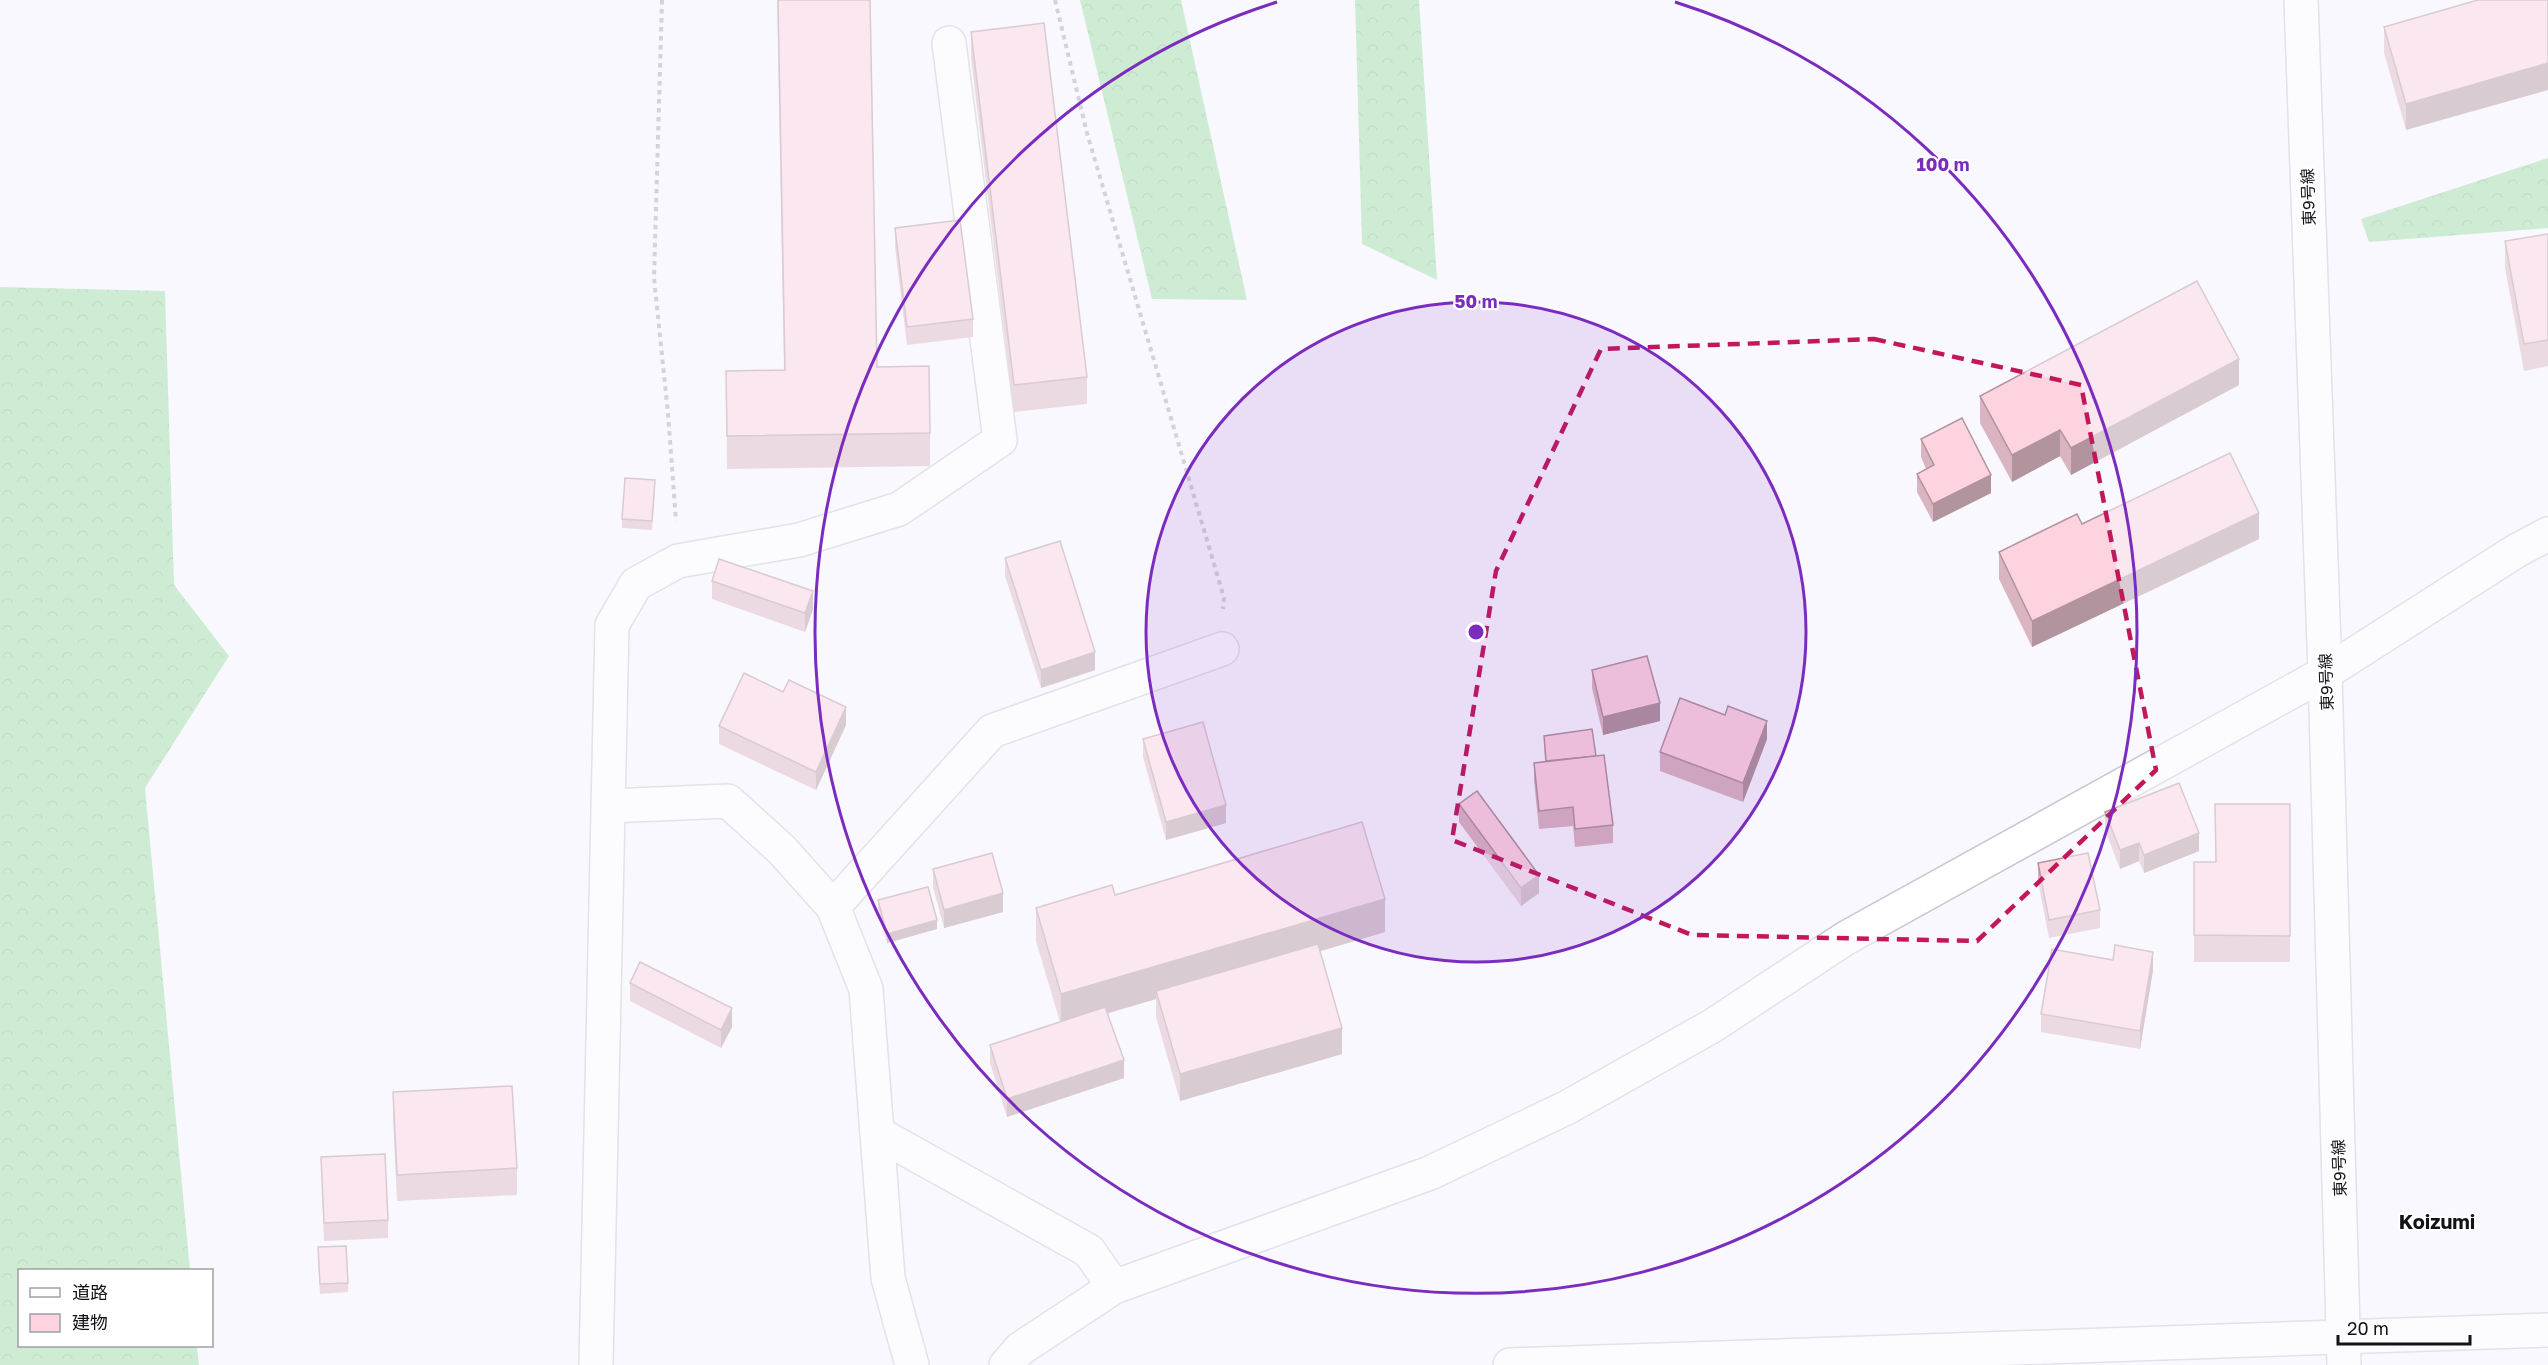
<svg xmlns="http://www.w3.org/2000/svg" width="2548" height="1365" font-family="'Golos Text','Noto Sans JP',sans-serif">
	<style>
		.forest { fill: url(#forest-crowns) }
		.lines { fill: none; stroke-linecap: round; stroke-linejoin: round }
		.minor-casing { stroke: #c8c6d2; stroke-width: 36 }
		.path { stroke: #a7a6ab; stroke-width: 4; stroke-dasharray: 4.5 4.5; stroke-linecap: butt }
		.minor { stroke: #fff; stroke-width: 33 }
		.wall { fill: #dab5c1 }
		.shaded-wall { fill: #b1949d }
		.building { fill: #fdd3e0; stroke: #b1949d; stroke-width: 1.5 }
		.marked { fill: none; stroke: #c2185b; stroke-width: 4.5; stroke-dasharray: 12 8; stroke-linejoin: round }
		.ring { fill: none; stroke: #7b2cbf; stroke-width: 3 }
		.labels { text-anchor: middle; stroke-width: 4.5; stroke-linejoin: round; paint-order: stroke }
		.street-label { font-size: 16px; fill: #131216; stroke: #fff }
		.quarter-label { font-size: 20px; font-weight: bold; fill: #131216; stroke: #fff }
		.centre { fill: #7b2cbf; stroke: #fff; stroke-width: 3 }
		.ring-label { font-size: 18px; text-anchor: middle; font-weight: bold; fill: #7b2cbf; stroke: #fff; stroke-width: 4.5; stroke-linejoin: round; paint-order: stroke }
	</style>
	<defs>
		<pattern id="forest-crowns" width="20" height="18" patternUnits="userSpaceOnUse" patternTransform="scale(1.5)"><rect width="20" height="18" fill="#9ade9f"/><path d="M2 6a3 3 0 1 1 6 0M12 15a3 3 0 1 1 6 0" fill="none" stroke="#84bd88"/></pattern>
	</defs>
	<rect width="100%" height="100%" fill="#f9f8fe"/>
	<g class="forest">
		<path d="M1080,0H1181L1247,300L1152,299Z"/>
		<path d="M1355,0H1419L1437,280L1362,244Z"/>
		<path d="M2548,158V228L2369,242L2361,219Z"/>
		<path d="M0,287L165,291L174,585L229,656L145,788L190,1270H20V1346H197L199,1365H0Z"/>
	</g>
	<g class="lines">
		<g class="minor-casing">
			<g id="minor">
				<path d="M2301,0L2325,673L2344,1365"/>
				<path d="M609,806L728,801L782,850L833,907L866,989L888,1278L912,1365"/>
				<path d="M833,907L992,731L1222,649"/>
				<path d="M877,1133L1089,1251L1114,1287"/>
				<path d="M596,1365L612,625L636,584L678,561L799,540L899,509L1000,440L949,43"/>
				<path d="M1006,1365L1020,1349L1114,1287L1430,1173L1568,1107L1712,1026L1846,938L2325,673L2516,551L2548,534"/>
				<path d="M1510,1365L2548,1330"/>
			</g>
		</g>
		<g class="path">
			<path d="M662,0L654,278L668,413L676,521"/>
			<path d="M1055,0L1087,133L1224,598L1223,609"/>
		</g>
		<use href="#minor" class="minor"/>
	</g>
	<g class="wall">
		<path d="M777,0H870L877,367L930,433V466L727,469L726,371L784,370Z"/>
		<path d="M2478,0L2406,130L2384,53V27Z"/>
		<path d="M971,32L1087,377V404L1014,412L971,58Z"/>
		<path d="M895,228L973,319V337L907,345L895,247Z"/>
		<path d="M2548,234V366L2524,371L2505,268V241Z"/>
		<path d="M2239,385L2071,475L2060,456L2012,482L1980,423V396Z"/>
		<path d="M1921,439L1991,493L1933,522L1917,492V474L1926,469L1921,457Z"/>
		<path d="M655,489L652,530L622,528V519Z"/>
		<path d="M2082,524L2259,539L2032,647L1999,579V552Z"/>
		<path d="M1005,558L1095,670L1041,688L1005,576Z"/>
		<path d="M712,581L813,609L805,632L712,599Z"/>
		<path d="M1592,670L1660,721L1603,735L1592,688Z"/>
		<path d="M846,725L816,790L719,744V726Z"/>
		<path d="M1544,736L1596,756L1613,825V843L1575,847L1573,826L1539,829L1534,781V763L1545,761Z"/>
		<path d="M1143,739L1226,823L1166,840L1143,757Z"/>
		<path d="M1767,739L1743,802L1660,771V752Z"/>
		<path d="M1459,804L1539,893L1521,906L1459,822Z"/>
		<path d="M2290,804V962H2194V862H2216Z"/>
		<path d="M2105,812L2199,851L2144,873L2139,861L2120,869L2105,830Z"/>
		<path d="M2038,863L2100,910V928L2049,938L2038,881Z"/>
		<path d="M933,869L1003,912L944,928L933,887Z"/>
		<path d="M1115,895L1385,932L1320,951L1342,1054L1180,1101L1156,1017V999L1108,1013L1124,1078L1007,1117L990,1063V1045L1060,1022L1036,941V908Z"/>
		<path d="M878,900L937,929L887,943L878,910Z"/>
		<path d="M2113,960L2153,970L2140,1049L2041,1032V1014Z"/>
		<path d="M630,983L732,1027L721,1048L630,1001Z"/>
		<path d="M393,1092L517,1168V1195L397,1201L393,1119Z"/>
		<path d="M321,1157L388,1220V1238L324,1241Z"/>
		<path d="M318,1256L348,1283V1292L320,1294Z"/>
	</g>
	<g class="shaded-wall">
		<path d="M2548,63V90L2406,130V104Z"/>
		<path d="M2239,359V385L2071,475V448Z"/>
		<path d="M2060,430V456L2012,482V455Z"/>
		<path d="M1991,475V493L1933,522V504Z"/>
		<path d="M2259,513V539L2032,647V621Z"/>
		<path d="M813,591V609L805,632V613Z"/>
		<path d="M1095,652V670L1041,688V670Z"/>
		<path d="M1660,703V721L1603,735V717Z"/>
		<path d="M846,707V725L816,790V772Z"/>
		<path d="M1767,721V739L1743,802V783Z"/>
		<path d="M1226,805V823L1166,840V822Z"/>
		<path d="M2199,833V851L2144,873V855Z"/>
		<path d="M2139,843V861L2120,869V850Z"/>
		<path d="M1539,875V893L1521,906V888Z"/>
		<path d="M1003,893V912L944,928V910Z"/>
		<path d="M1385,899V932L1158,999L1156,991V999L1061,1027V994Z"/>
		<path d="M937,920V929L887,943V934Z"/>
		<path d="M2153,952V970L2140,1049V1031Z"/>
		<path d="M732,1008V1027L721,1048V1030Z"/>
		<path d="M1342,1028V1054L1180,1101V1074Z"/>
		<path d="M1124,1060V1078L1007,1117V1099Z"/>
	</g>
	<g class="building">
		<path d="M778,0H870L877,367L929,366L930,433L727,436L726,371L785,370Z"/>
		<path d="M2478,0H2548V63L2406,104L2384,27Z"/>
		<path d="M1044,23L1087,377L1014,385L971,32Z"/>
		<path d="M960,220L973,319L907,327L895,228Z"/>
		<path d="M2548,234V340L2524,344L2505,241Z"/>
		<path d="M2197,281L2239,359L2071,448L2060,430L2012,455L1980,396Z"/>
		<path d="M1962,418L1991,475L1933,504L1917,474L1934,465L1921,439Z"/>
		<path d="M2230,453L2259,513L2032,621L1999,552L2077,514L2082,524Z"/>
		<path d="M625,478L655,480L652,521L622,519Z"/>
		<path d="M1060,541L1095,652L1041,670L1005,558Z"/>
		<path d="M719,559L813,591L805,613L712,581Z"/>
		<path d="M1647,656L1660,703L1603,717L1592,670Z"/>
		<path d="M744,673L783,692L789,680L846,707L816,772L719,726Z"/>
		<path d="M1680,698L1725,715L1728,706L1767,721L1743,783L1660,752Z"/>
		<path d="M1203,722L1226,805L1166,822L1143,739Z"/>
		<path d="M1592,729L1596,756L1546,761L1544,736Z"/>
		<path d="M1604,755L1613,825L1575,829L1573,807L1539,811L1534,763Z"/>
		<path d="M2179,783L2199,833L2144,855L2139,843L2120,850L2105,812Z"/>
		<path d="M1477,791L1539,875L1521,888L1459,804Z"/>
		<path d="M2215,804H2290V936L2194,935V862H2216Z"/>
		<path d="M1362,822L1385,899L1061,994L1036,908L1112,885L1115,895Z"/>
		<path d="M992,853L1003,893L944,910L933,869Z"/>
		<path d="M2088,853L2100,910L2049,920L2038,863Z"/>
		<path d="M928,887L937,920L887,934L878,900Z"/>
		<path d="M1318,944L1342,1028L1180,1074L1156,991Z"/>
		<path d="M2115,945L2153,952L2140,1031L2041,1014L2052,949L2113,960Z"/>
		<path d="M640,962L732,1008L721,1030L630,983Z"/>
		<path d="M1105,1007L1124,1060L1007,1099L990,1045Z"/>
		<path d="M512,1086L517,1168L397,1175L393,1092Z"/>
		<path d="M385,1154L388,1220L324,1223L321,1157Z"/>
		<path d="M346,1246L348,1283L320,1284L318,1247Z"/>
	</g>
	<path d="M0 0H2548V1365H0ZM1874,339L2081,385L2156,770L1977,941L1692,935L1452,840L1496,571L1601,349Z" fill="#f9f8fe" fill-opacity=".55" fill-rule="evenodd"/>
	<path class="marked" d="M1874,339L2081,385L2156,770L1977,941L1692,935L1452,840L1496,571L1601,349Z"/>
	<circle cx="1476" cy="632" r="330" fill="#7b2cbf" fill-opacity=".12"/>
	<g class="ring">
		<circle cx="1476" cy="632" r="330"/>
		<path d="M1675 2A661 661 0 1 1 1277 2"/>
	</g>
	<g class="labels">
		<g class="street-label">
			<text transform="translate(2308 197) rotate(-92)" y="6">東9号線</text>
			<text transform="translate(2326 682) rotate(-92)" y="6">東9号線</text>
			<text transform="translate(2339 1168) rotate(-92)" y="6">東9号線</text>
		</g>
		<g class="quarter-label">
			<text x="2437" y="1229">Koizumi</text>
		</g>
	</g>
	<circle cx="1476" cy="632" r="9" class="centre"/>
	<g class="ring-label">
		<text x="1943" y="171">100 m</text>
		<text x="1476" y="308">50 m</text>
	</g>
	<rect x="18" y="1269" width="195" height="78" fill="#ffffff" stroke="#a1a0a2" stroke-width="1.5"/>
	<rect x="30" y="1288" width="30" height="9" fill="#ffffff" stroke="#a1a0a2" stroke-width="1.5"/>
	<text x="72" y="1299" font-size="18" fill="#131216">道路</text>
	<rect x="30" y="1314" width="30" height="18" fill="#fdd3e0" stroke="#a1a0a2" stroke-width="1.5"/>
	<text x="72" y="1329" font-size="18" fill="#131216">建物</text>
	<path d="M2338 1335v9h132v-9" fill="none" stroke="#131216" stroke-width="3"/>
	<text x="2347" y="1335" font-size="18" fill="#131216" stroke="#ffffff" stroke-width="4.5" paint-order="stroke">20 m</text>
</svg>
